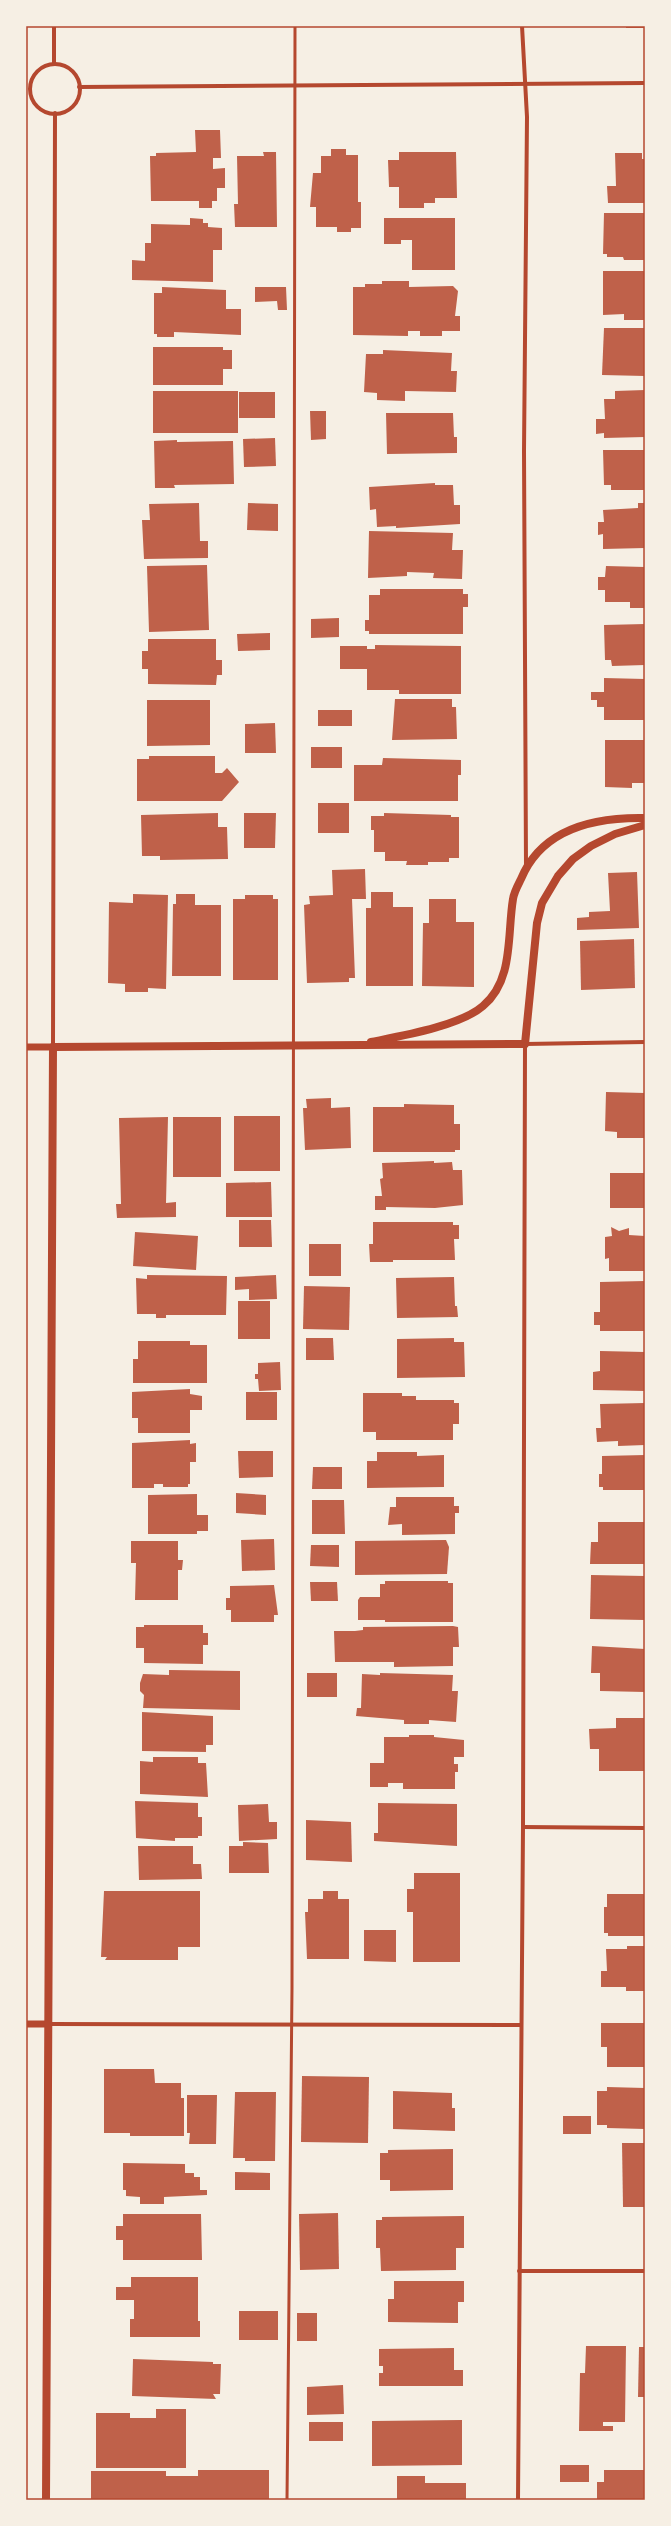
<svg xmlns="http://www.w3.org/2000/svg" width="671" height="2526" font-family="Manrope,sans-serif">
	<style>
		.building { fill: #bf614a }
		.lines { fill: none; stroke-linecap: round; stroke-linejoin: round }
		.service { stroke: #b5482f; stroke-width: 3 }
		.minor { stroke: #b5482f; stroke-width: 4 }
		.tertiary { stroke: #b5482f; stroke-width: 7 }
		.secondary { stroke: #b5482f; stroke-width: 8 }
		.neatline { fill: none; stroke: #b5482f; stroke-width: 1.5 }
	</style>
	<rect width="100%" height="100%" fill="#f6efe4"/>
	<g class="building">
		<rect x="626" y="26" width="19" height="2"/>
		<path d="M195,130H220L221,158H213V169L225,168V188H217V201H212V208H199V201H151L150,156H156V153L196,152Z"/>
		<path d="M331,149H346V155H358V202H361V228H351V232H337V227H316V207H310L313,173H321V156H331Z"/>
		<path d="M263,152H276L277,227H235L234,204H238L237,156H264Z"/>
		<path d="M399,152H456L457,198H435V203H424V208H399V187H389L388,160H399Z"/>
		<path d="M615,153H642V159H645V203H608L607,186H616Z"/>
		<path d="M604,213H645V260H624L623,257H607V254H603Z"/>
		<path d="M190,218L203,219V223H208V227L222,228V250H213V282L132,280V260L145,261V243H151V224L190,225Z"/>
		<path d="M384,218H455V270H412V240H401V244H384Z"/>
		<path d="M603,271H645V320H624V314L603,315Z"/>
		<path d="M382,281H409V287L453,286L458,291L455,316H460V331H442V336H420V331H408V336L353,335V287H365V284H382Z"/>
		<path d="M162,287L226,290V309H241V335L174,332V337H157V334H154V293H162Z"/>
		<path d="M255,287H286L287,310H278L277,301L255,302Z"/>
		<path d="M604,328H645V376L602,375Z"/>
		<path d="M153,347H223V350H232V369H223V385H153Z"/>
		<path d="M383,350L452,353L451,371H457L456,392L405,391V401L377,400V393L364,392L366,354H383Z"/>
		<path d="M645,390V437L604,438V433L596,434V419H605L604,399H615V391Z"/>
		<rect x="153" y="391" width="85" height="42"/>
		<rect x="239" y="392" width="36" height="26"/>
		<path d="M310,411H326V439L311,440Z"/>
		<path d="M386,413H453L454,437H457V453L387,454Z"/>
		<path d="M275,438L276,466L244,467L243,439Z"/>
		<path d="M177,440V442L233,441L234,484L174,485L175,488H155L154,441Z"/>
		<path d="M603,450H645V490H611V485H604Z"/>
		<path d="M435,483V485H453L454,505H460V524L396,528V526L377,527L376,509L370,510L369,487Z"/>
		<path d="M199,503L200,541H208V558L144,559L142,520H150L149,504Z"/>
		<path d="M248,503L278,504V531L247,530Z"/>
		<path d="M638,503H645V548L603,549V534L598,535V522H604L603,510L638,508Z"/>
		<path d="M369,531L453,533L452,550H463L462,579L433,578L434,573L407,572V576L368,578Z"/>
		<path d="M207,565L209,630L149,632L147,566Z"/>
		<path d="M606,566L645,567V608H630V602H605V590H598V577H605Z"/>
		<path d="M380,589H463V594H468V607H463V634H369V631H365V620H369V595H380Z"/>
		<path d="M339,618V637L311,638V619Z"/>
		<path d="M645,624V665L612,666L611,660H605L604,625Z"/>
		<path d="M270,633V650L238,651L237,634Z"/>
		<path d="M148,639H216V660H222V675H217L216,685L148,684V669H142V651H148Z"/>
		<path d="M375,645L461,646V694H399V690H367V669H340V646H367V649H375Z"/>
		<path d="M604,678L645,679V720H604V707H597V700H591V692H604Z"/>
		<path d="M395,699H452V707H456L457,739L392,740Z"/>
		<path d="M147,700H210V745L147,746Z"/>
		<rect x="318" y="710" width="34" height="16"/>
		<path d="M275,723L276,753H245V724Z"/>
		<path d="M605,740H645V783H632V788L605,787Z"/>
		<rect x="311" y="747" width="31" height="21"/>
		<path d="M149,756H215V773H222L227,768L239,782L222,801H137V759H149Z"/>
		<path d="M383,758L461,760V775H458V801H354V765H382Z"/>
		<rect x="318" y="803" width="31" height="30"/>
		<path d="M218,813V827H227L228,859L160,860V856H142L141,815Z"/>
		<path d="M244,813H276L275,848H244Z"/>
		<path d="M384,813L451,815V817H459V858H449V862H428V865H406L407,861H385V852H374V830H371V816H384Z"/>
		<path d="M365,869L366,899H352L355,978H349V982L307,983L304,905L310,904L309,896L333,895L332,870Z"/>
		<path d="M637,872L639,928L577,930V918L589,917V912L610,911L608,873Z"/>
		<path d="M371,892H393V907H413V986H366V908H371Z"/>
		<path d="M133,894L168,895L166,989L148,988V992H125V984L108,983L109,902L133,903Z"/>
		<path d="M176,894H195V905H221V976H172L173,904H176Z"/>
		<path d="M245,895H273V899H278V980H233V899H245Z"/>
		<path d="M429,899H456V922H474V987L422,986L423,923H429Z"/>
		<path d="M634,939L635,988L581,990L580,941Z"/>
		<path d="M606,1092L645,1093V1138H617V1132L605,1131Z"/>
		<path d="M331,1098V1108L350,1107L351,1148L305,1150L303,1108H307L306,1099Z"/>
		<path d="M404,1104L454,1105V1124H460V1150H455V1152H373V1107H404Z"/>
		<rect x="234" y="1116" width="46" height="55"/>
		<path d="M168,1117L166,1203L176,1202V1217L117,1218L116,1204H121L119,1118Z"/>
		<rect x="173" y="1117" width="48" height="60"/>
		<path d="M434,1161V1163L452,1162L453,1170H462L463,1205L435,1208L386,1207V1210H375V1196H382L380,1179L383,1178L382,1163Z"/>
		<rect x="610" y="1173" width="35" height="35"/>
		<path d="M271,1182L272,1217H226V1183Z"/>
		<path d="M239,1220H271L272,1247H239Z"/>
		<path d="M373,1222H453V1225H459V1239H454L455,1260H393V1262H370L369,1244H373Z"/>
		<path d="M611,1227L619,1231L629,1228V1235L645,1236V1271H609V1258L605,1259V1237L612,1236Z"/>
		<path d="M135,1232L198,1236L196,1270L133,1266Z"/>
		<rect x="309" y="1244" width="32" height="32"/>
		<path d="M147,1275L227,1276L226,1315H166V1318H156V1314H137L136,1278L147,1279Z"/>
		<path d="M276,1275L277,1299L249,1300V1289L235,1290V1277Z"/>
		<path d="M454,1277L455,1306H457L458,1317L397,1318L396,1278Z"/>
		<path d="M645,1281V1331H600V1325H594V1312H600V1282Z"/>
		<path d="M304,1286L350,1287L349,1330L303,1329Z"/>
		<rect x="238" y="1301" width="32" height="38"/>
		<path d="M306,1338H333L334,1360H306Z"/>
		<path d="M454,1338V1342H464L465,1377L397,1378V1339Z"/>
		<path d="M138,1341H190V1345H207V1383H133V1359H138Z"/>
		<path d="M600,1351L645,1352V1391L593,1390V1372L600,1371Z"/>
		<path d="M280,1362L281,1390L259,1391L258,1379H255V1374H258V1363Z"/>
		<path d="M190,1389V1394L202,1396V1410H190V1433H138V1418H132V1392Z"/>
		<rect x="246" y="1392" width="31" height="28"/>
		<path d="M363,1393H402V1396H416V1400H454V1403H459V1424H453V1440H376V1432H363Z"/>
		<path d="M645,1403V1445L618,1446V1441L597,1442L596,1428H601L600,1404Z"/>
		<path d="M190,1440V1444L196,1443V1462H190V1484H188V1487H163V1484H154V1488H132V1443Z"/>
		<path d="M238,1451H273V1477L239,1478Z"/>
		<path d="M377,1452H417V1456L444,1455V1487L367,1488V1461H377Z"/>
		<path d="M645,1455V1490H603V1487H599V1474H602V1456Z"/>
		<path d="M313,1467H342V1489H312Z"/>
		<path d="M236,1493L266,1495V1515L236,1513Z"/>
		<path d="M197,1494V1515H208V1531H197V1534H148V1495Z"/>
		<path d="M396,1497H454V1506H459V1513H455V1534L402,1535V1524L388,1525L390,1507H396Z"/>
		<path d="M312,1500H344L345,1534H312Z"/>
		<path d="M598,1522H645V1564H590L591,1542H598Z"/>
		<path d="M274,1539L275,1570L242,1571L241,1540Z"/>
		<path d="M446,1540L449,1547L447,1574L355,1575V1541Z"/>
		<path d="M131,1541H178V1560H183L182,1570H178V1600H135L136,1563H131Z"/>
		<path d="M311,1545H339V1567L310,1566Z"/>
		<path d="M591,1575L645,1576V1620L590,1619Z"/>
		<path d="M385,1581H448V1583H453V1622H385V1620H358V1600L360,1597H380V1584H385Z"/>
		<path d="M310,1582H337L338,1601H311Z"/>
		<path d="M274,1585L278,1615H274V1622H231V1610H226V1598H230V1586Z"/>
		<path d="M144,1625H203V1633H208V1645H203V1664L144,1663V1648H136V1627H144Z"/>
		<path d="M453,1626L458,1627L459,1647H453V1666L394,1667V1662H335L334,1631H355L363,1630V1627Z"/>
		<path d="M592,1646L645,1649V1692L600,1691V1673H591Z"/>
		<path d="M169,1670L240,1671V1710L143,1708L144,1695L140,1691V1683L143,1674L169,1675Z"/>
		<rect x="307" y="1673" width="30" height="24"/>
		<path d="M380,1673L453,1675L452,1691H458L456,1722L429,1720V1724H404V1720L356,1716L357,1708H361L362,1674L380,1675Z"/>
		<path d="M142,1712L213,1716V1745H206V1752L142,1751Z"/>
		<path d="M616,1718H645V1771H599V1749H590L589,1729L616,1728Z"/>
		<path d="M409,1735H434V1737L464,1740V1757H454V1764H458V1772H455V1789H403V1783H388V1787H370V1763H384V1737H409Z"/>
		<path d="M153,1757H198V1763H206L208,1797L140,1794V1761L153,1762Z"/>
		<path d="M135,1801L198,1803V1817H202V1836H198V1838H175V1841L136,1838Z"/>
		<path d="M378,1803L457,1804V1846L374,1841V1833H378Z"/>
		<path d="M268,1804L269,1822H277V1839L239,1841L238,1805Z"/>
		<path d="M306,1820L351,1822L352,1862L306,1860Z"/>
		<path d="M243,1842L268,1843L269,1873H229V1846H243Z"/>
		<path d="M138,1846H193V1864H201L202,1879L139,1880Z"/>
		<path d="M414,1873H460V1962H413V1912H407V1889H414Z"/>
		<path d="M104,1891H200V1947H178V1960H105L107,1957H101Z"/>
		<path d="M323,1891H338V1899H349V1959H307L305,1912H308V1899H323Z"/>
		<path d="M607,1894H645V1936H608V1933H604V1907H607Z"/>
		<path d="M364,1930H396V1962L364,1961Z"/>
		<path d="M627,1946H645V1991H626V1987H601V1971H607L606,1949H627Z"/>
		<path d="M601,2023H645V2067H607V2047H601Z"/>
		<path d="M104,2069H154L155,2083H181V2098H184V2136H130V2133H104Z"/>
		<path d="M302,2076L369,2077L368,2143L301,2142Z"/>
		<path d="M607,2087L645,2088V2129L607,2128V2125H597V2091H607Z"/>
		<path d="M393,2091L452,2093V2108H455V2131L393,2129Z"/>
		<path d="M235,2092H276L275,2161H245V2158H233Z"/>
		<path d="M187,2095H217L216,2144H189L190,2133H187Z"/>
		<rect x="563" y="2116" width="28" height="18"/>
		<path d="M622,2143H645V2207H623Z"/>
		<path d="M453,2149V2190L390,2191V2180H380V2153H388V2150Z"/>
		<path d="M123,2163L185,2164V2173H194V2177H200V2190H207V2195L164,2197V2204H140V2197L126,2196V2190H123Z"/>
		<path d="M235,2172L270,2173V2190H235Z"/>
		<path d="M338,2213L339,2269L300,2270L299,2214Z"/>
		<path d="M123,2214H201L202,2260H123V2240H116V2226H123Z"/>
		<path d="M464,2216V2248H456V2270L381,2271L380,2248H376V2220H382V2217Z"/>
		<path d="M131,2277H198V2321H200V2337H130V2319H134V2300H116V2287H131Z"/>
		<path d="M394,2281H464V2302H458V2323L388,2322V2299H394Z"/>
		<rect x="239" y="2311" width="39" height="29"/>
		<rect x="297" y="2313" width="20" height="28"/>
		<path d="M586,2346H626L625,2422H603V2426H613V2431H579L580,2373H585Z"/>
		<path d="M639,2347H645V2397H638Z"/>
		<path d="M454,2348V2370H463V2386H379V2373H383V2366H379V2349Z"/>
		<path d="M133,2359L213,2362V2364H221L220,2394H213L216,2399L132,2396Z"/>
		<path d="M343,2385L344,2414L307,2415V2387Z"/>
		<path d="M156,2409H186V2468H96V2413H130V2418H156Z"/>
		<path d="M462,2420V2465L372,2466V2421Z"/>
		<rect x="309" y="2422" width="34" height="19"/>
		<rect x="560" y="2465" width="29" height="17"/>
		<path d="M198,2470H269V2500H91V2471H166V2476H198Z"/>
		<path d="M604,2470H645V2500H597V2482H604Z"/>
		<path d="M397,2476H425V2483H466V2500H397Z"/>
	</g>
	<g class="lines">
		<path class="service" d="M287,2500L292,1988L295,26"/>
		<g class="minor">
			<path d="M54,26V63"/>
			<path d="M522,26L527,117L524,451L526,866"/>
			<circle cx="55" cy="89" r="25"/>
			<path d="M79,87L645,83"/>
			<path d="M53,1047L55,113"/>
			<path d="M523,1827L645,1828"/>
			<path d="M49,2024L520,2025"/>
			<path d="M519,2271H645"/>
			<path d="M518,2500L523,1827L525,1044L645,1042"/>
		</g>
		<g class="tertiary">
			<path d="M26,1047H53"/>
			<path d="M26,2024H48"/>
		</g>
		<g class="secondary">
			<path d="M371,1042C401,1036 460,1026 483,1006C514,980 507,935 513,899C514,892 518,885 521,879C542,828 595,817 645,818"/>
			<path d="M46,2500L53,1047L525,1044L537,923L542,903L558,876L573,859L591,846L615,834L645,825"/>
		</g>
	</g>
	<rect width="671" height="2526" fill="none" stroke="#f6efe4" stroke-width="54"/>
	<rect x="27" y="27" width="617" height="2472" class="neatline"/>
</svg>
